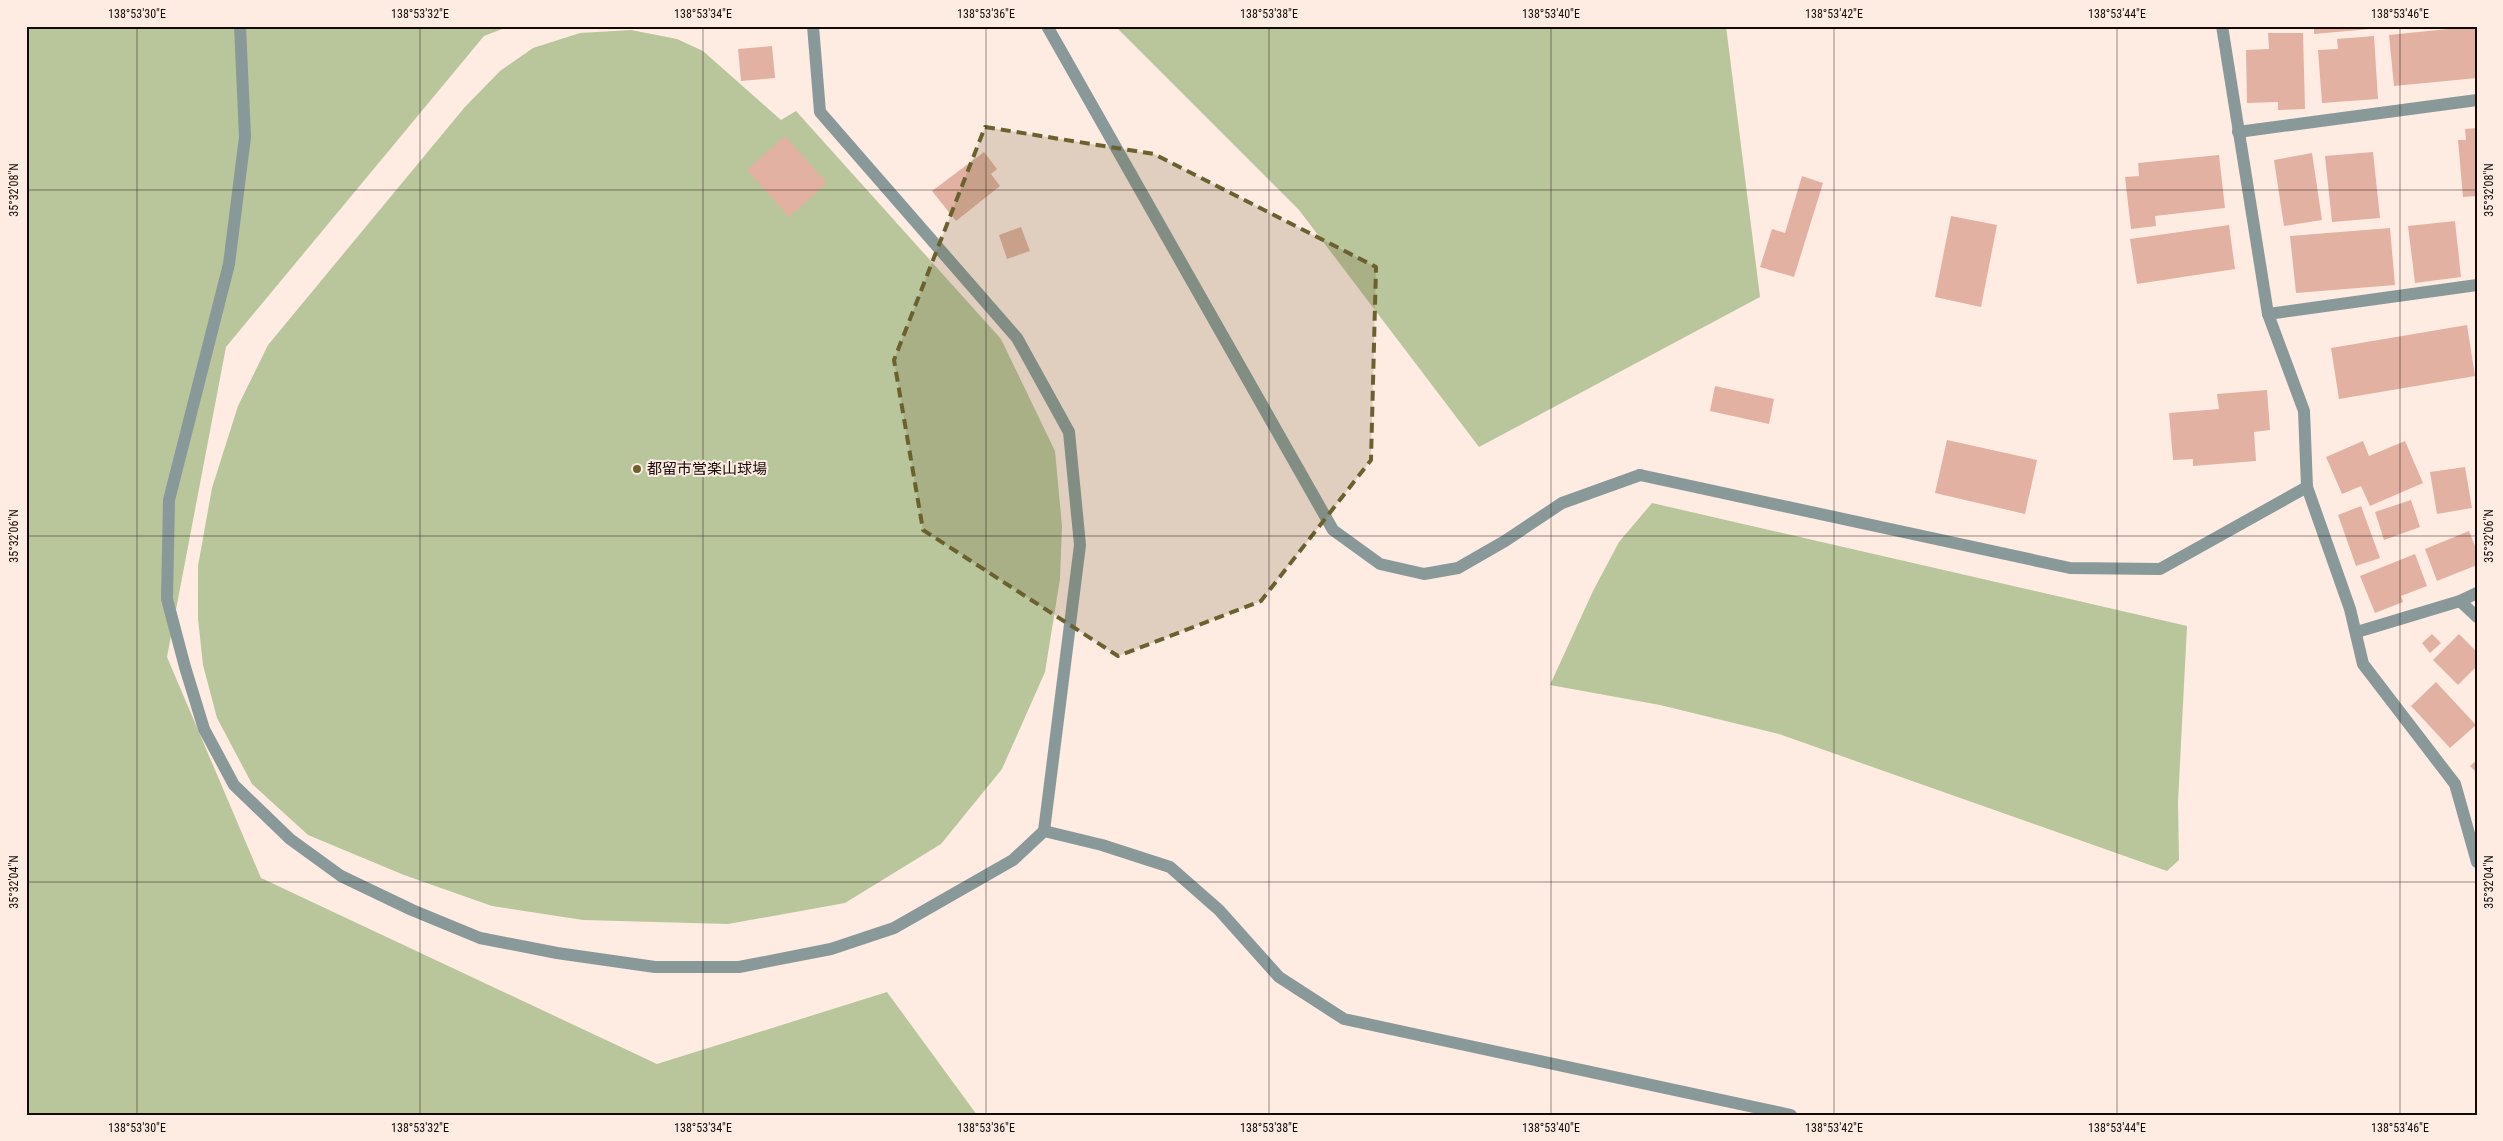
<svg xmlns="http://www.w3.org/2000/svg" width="2503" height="1141" font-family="'Roboto Condensed','Noto Sans JP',sans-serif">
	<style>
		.green { fill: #b9c59b }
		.building { fill: #e2b1a1 }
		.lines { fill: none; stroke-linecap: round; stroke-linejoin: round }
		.service { stroke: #899999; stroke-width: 12 }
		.minor { stroke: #899999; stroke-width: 12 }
		.tertiary { stroke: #899999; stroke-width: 12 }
		.marked { fill: #6b612e; fill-opacity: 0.2; stroke: #6b612e; stroke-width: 4; stroke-dasharray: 10 6; stroke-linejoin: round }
		.ticks { fill: none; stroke: #130a06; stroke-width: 1; stroke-opacity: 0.45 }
		.poi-dot { fill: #6b612e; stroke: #feece3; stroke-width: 2 }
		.labels { text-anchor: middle; stroke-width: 4; stroke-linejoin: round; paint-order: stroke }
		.poi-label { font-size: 15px; fill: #130a06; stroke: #feece3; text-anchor: start }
		.neatline { fill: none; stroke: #130a06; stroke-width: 2 }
		.ticks-label { font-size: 12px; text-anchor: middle; fill: #130a06 }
	</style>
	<rect width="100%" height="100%" fill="#feece3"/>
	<g class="green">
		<path d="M26,26H510L484,36L226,347L167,657L261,878L657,1064L887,992L977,1115H26Z"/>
		<path d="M1115,26H1726L1760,297L1479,447L1299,210Z"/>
		<path d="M631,30L677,39L703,51L781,120L796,111L1001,339L1055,451L1062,526L1060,579L1045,672L1002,769L941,844L845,903L728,924L583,920L492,906L404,875L308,835L252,784L217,718L203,665L198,619V566L212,488L238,406L268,345L464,108L500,71L533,48L580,33Z"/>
		<path d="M1652,503L2187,626L2178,802L2179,860L2167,871L1779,734L1660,705L1550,685L1593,591L1619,542Z"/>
	</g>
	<g class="building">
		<path d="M2314,26H2370V29L2314,34Z"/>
		<path d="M2477,26V78L2394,86L2389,35Z"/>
		<path d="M2268,33H2303L2305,109L2278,110V102L2247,103L2246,50L2269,49Z"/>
		<path d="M2374,36L2378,99L2322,103L2318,50L2338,49L2337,39Z"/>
		<path d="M772,46L775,78L741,81L738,49Z"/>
		<path d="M2477,128V196L2463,197L2458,140H2466L2465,129Z"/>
		<path d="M785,136L827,183L789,217L747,170Z"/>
		<path d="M984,152L997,169L991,174L1000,186L956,221L932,191Z"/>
		<path d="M2373,152L2380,218L2332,222L2325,156Z"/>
		<path d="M2312,153L2322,220L2284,226L2274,160Z"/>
		<path d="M2219,155L2225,208L2155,216L2156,226L2131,229L2125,177L2139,176L2138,163Z"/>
		<path d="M1802,176L1823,183L1794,277L1760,267L1772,229L1785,233Z"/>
		<path d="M1951,216L1997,225L1981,307L1935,297Z"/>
		<path d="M2455,221L2461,277L2415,283L2408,226Z"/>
		<path d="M2229,225L2235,269L2137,284L2130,239Z"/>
		<path d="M1021,227L1030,251L1007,259L999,235Z"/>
		<path d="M2390,228L2395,285L2296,293L2290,236Z"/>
		<path d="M2467,325L2475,376L2339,399L2331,348Z"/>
		<path d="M1715,386L1774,399L1769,424L1710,411Z"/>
		<path d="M2267,390L2270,430L2254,432L2256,461L2193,466V459L2173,460L2169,413L2219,409L2217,394Z"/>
		<path d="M1947,440L2037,460L2025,514L1935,493Z"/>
		<path d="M2363,441L2369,456L2405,441L2423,483L2370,506L2361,486L2342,494L2326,457Z"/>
		<path d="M2465,467L2472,508L2437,514L2430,472Z"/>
		<path d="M2411,500L2420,527L2384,540L2375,512Z"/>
		<path d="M2361,506L2380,558L2356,566L2338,515Z"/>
		<path d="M2469,531L2477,551V565L2437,581L2425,549Z"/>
		<path d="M2415,554L2427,586L2401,596L2403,602L2375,613L2360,576Z"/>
		<path d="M2432,634L2441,643L2430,653L2422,643Z"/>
		<path d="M2459,634L2477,652V666L2458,685L2433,660Z"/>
		<path d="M2436,682L2476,725L2450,748L2411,706Z"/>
		<path d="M2477,760V773L2470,766Z"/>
	</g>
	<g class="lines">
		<g class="service">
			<path d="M240,26L245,137L229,264L169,500L167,599L185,667L204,729L234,785L290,839L341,876L412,910L480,938L557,953L655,967H739L831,949L894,928L1013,860L1044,831L1080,545L1069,432L1017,338L820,112L813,26"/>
			<path d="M1047,26L1333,530L1380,564L1424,574L1458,568L1505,541L1562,503L1640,475"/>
			<path d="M2238,132L2477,100"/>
			<path d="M2268,314L2477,285"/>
			<path d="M1044,831L1102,845L1170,867L1219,910L1279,977L1344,1019L1423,1036"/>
		</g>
		<g class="minor">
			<path d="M2222,26L2268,314L2304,411L2307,487L2350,609L2363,664L2455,784L2477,862"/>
			<path d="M1640,475L2070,568L2160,569L2307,487"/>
			<path d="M2460,601L2477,617"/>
			<path d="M2357,632L2460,601L2477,593"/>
		</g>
		<path class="tertiary" d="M1423,1036L1791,1115"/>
	</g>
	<path class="marked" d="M985,127L1154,154L1376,267L1371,460L1261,601L1118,656L923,530L894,360Z"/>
	<path class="ticks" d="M137,26V1115M420,26V1115M703,26V1115M986,26V1115M1269,26V1115M1551,26V1115M1834,26V1115M2117,26V1115M2400,26V1115M26,190H2477M26,536H2477M26,882H2477"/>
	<circle class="poi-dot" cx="637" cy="469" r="5"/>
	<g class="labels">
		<g class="poi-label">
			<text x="647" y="474">都留市営楽山球場</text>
		</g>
	</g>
	<rect width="2503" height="1141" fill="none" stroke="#feece3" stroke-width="55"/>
	<rect x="28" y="28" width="2448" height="1086" class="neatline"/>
	<g class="ticks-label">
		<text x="137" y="18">138°53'30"E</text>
		<text x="420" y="18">138°53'32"E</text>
		<text x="703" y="18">138°53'34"E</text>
		<text x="986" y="18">138°53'36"E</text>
		<text x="1269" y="18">138°53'38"E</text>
		<text x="1551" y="18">138°53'40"E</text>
		<text x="1834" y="18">138°53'42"E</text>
		<text x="2117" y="18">138°53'44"E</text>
		<text x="2400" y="18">138°53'46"E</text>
		<text transform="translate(14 190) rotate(-90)" y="4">35°32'08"N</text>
		<text transform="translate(2489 190) rotate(-90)" y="4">35°32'08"N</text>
		<text transform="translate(14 536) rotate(-90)" y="4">35°32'06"N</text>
		<text transform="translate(2489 536) rotate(-90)" y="4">35°32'06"N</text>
		<text transform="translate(14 882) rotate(-90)" y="4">35°32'04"N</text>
		<text transform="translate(2489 882) rotate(-90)" y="4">35°32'04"N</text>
		<text x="137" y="1132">138°53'30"E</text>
		<text x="420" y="1132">138°53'32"E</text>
		<text x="703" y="1132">138°53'34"E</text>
		<text x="986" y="1132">138°53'36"E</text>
		<text x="1269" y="1132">138°53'38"E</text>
		<text x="1551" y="1132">138°53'40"E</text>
		<text x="1834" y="1132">138°53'42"E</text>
		<text x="2117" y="1132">138°53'44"E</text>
		<text x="2400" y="1132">138°53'46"E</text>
	</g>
</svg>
